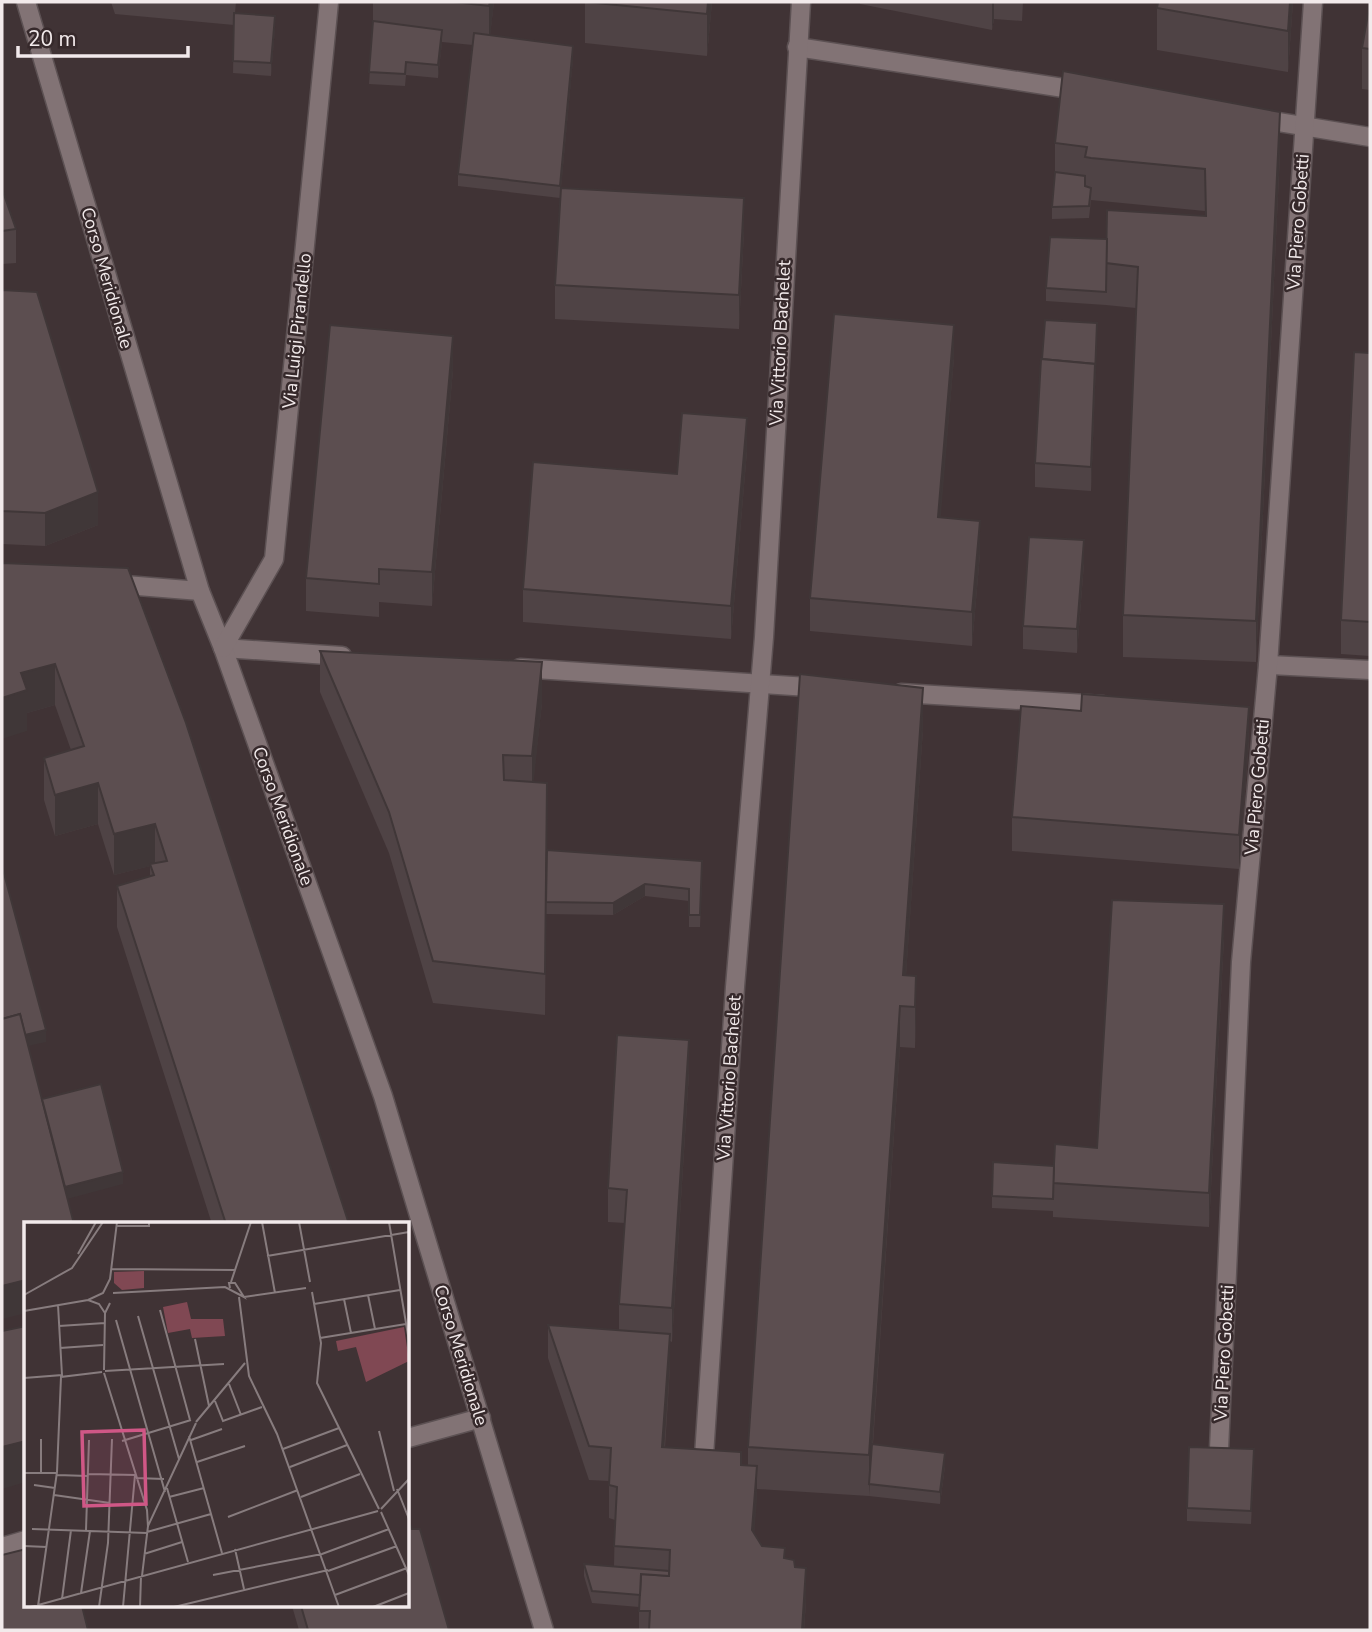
<svg xmlns="http://www.w3.org/2000/svg" width="1372" height="1632" font-family="'Nunito Sans',sans-serif">
	<style>
		.lines { fill: none; stroke-linecap: round; stroke-linejoin: round }
		.minor-casing { stroke: #5c5153; stroke-width: 21 }
		.tertiary-casing { stroke: #5c5153; stroke-width: 21 }
		.minor { stroke: #827375; stroke-width: 18 }
		.tertiary { stroke: #827375; stroke-width: 18 }
		.wall { fill: #4f4345 }
		.shaded-wall { fill: #403738 }
		.building { fill: #5c4e50; stroke: #403738; stroke-width: 2 }
		.labels { text-anchor: middle; stroke-width: 5; stroke-linejoin: round; paint-order: stroke }
		.street-label { font-size: 18px; fill: #f2eaeb; stroke: #36292b }
		.inset-road { fill: none; stroke: #877c7e; stroke-width: 2 }
		.view { fill: #d05786; fill-opacity: 0.15; stroke: #d05786; stroke-width: 3.5 }
		.inset-edge { fill: none; stroke: #f2eaeb; stroke-width: 3.5 }
	</style>
	<rect width="100%" height="100%" fill="#403335"/>
	<g class="lines">
		<g class="minor-casing">
			<g id="minor">
				<path d="M797,47L1083,91"/>
				<path d="M1260,119L1370,137"/>
				<path d="M113,584L200,591"/>
				<path d="M223,648L342,656"/>
				<path d="M1268,665L1370,670"/>
				<path d="M520,668L824,688"/>
				<path d="M901,693L1103,705"/>
				<path d="M408,1438L481,1418"/>
				<path d="M1219,1449L1241,962L1268,665L1313,2"/>
				<path d="M703,1471L735,987L764,637L801,2"/>
				<path d="M2,1547L26,1540"/>
			</g>
		</g>
		<g class="tertiary-casing">
			<g id="tertiary">
				<path d="M26,2L200,591L223,648L383,1096L544,1630"/>
				<path d="M223,648L274,559L329,2"/>
			</g>
		</g>
		<use href="#minor" class="minor"/>
		<use href="#tertiary" class="tertiary"/>
	</g>
	<g class="wall">
		<path d="M111,2H236L235,13L275,28L271,76L233,73L234,25L115,14Z"/>
		<path d="M373,2H494L490,35L573,59L561,188L744,231L739,329L555,319V285L560,198L458,186V174L473,45L442,42L438,78L406,75L405,86L369,84L373,22Z"/>
		<path d="M585,2H712L707,56L585,43Z"/>
		<path d="M860,2H1023L1022,21L994,19L992,30L860,4Z"/>
		<path d="M1293,2L1288,72L1157,50V8Z"/>
		<path d="M1370,2V90L1362,89V48Z"/>
		<path d="M1055,143L1280,154L1256,662L1123,657V615L1136,308L1106,305L1046,301V288L1107,239L1205,215V211L1091,200L1089,218L1052,219V207L1055,172Z"/>
		<path d="M2,189L16,229V263L2,264Z"/>
		<path d="M2,290L98,525L45,546L2,544Z"/>
		<path d="M1097,336L1091,491L1035,487V463Z"/>
		<path d="M1370,353V656L1341,654V620Z"/>
		<path d="M954,358L940,517L980,554L972,646L810,631V598Z"/>
		<path d="M453,370L432,606L379,602V617L306,611V578Z"/>
		<path d="M747,451L731,639L523,622V589L677,474Z"/>
		<path d="M2,563L128,568L349,1224H212L117,927V886L150,876V866L114,875L98,824L55,836L44,800V758L71,750L55,705L27,713V731Z"/>
		<path d="M1084,563L1077,653L1023,649V626Z"/>
		<path d="M320,651L542,703L533,782L547,850L702,873L700,927H689V901L645,896L613,915L546,914V903L545,1015L433,1003L389,853L320,692Z"/>
		<path d="M923,729L906,975L916,976V1018L915,1048L900,1047L873,1444L945,1466L940,1504L869,1496L757,1489L754,1533L762,1546L785,1558L795,1567L806,1602L804,1630H639V1607L592,1603L584,1576V1564L614,1566L615,1520L609,1518V1481L589,1480L548,1358V1325L619,1330V1304L625,1223L608,1222V1188L689,1073L672,1342L670,1341V1367L665,1447L748,1466V1447Z"/>
		<path d="M1249,741L1239,869L1012,851V817Z"/>
		<path d="M1224,938L1209,1227L1053,1217V1211L992,1208V1196L1054,1166L1097,1148Z"/>
		<path d="M1254,1461L1251,1524L1187,1521V1508Z"/>
		<path d="M292,1606H408L449,1630H299Z"/>
	</g>
	<g class="shaded-wall">
		<path d="M490,2H494L489,47V6Z"/>
		<path d="M708,2H712L707,56V14Z"/>
		<path d="M992,2H994V19L992,30Z"/>
		<path d="M1290,2H1293L1288,72V31Z"/>
		<path d="M275,16V28L271,76V63Z"/>
		<path d="M442,30V42L438,78V65Z"/>
		<path d="M573,46V59L560,198V186Z"/>
		<path d="M1280,112V154L1256,662V621Z"/>
		<path d="M744,198V231L739,329V295Z"/>
		<path d="M1097,323V336L1091,491V467Z"/>
		<path d="M954,325V358L938,551V517Z"/>
		<path d="M453,336V370L432,606V572Z"/>
		<path d="M747,418V451L731,639V606Z"/>
		<path d="M98,492V525L45,546V513Z"/>
		<path d="M980,521V554L972,646V612Z"/>
		<path d="M1084,540V563L1077,653V629Z"/>
		<path d="M542,662V703L532,798V756Z"/>
		<path d="M55,664V705L27,713V731L2,739V698L21,673Z"/>
		<path d="M923,688V729L904,1006L903,975Z"/>
		<path d="M1249,707V741L1239,869V835Z"/>
		<path d="M98,783V824L55,836V795Z"/>
		<path d="M155,824V865L114,875V834Z"/>
		<path d="M645,884V896L613,915V903Z"/>
		<path d="M1224,904V938L1209,1227V1193Z"/>
		<path d="M916,976V1018L915,1048V1007Z"/>
		<path d="M900,1006V1047L869,1496V1455Z"/>
		<path d="M46,1030V1042L2,1052V1040Z"/>
		<path d="M689,1040V1073L672,1342V1308Z"/>
		<path d="M123,1172V1184L60,1201V1189Z"/>
		<path d="M26,1280V1313L2,1319V1286Z"/>
		<path d="M670,1334V1367L662,1480V1447Z"/>
		<path d="M26,1441V1482L2,1489V1447Z"/>
		<path d="M945,1453V1466L940,1504V1492Z"/>
		<path d="M757,1466V1500L752,1563V1530Z"/>
		<path d="M806,1568V1602L804,1630H802Z"/>
	</g>
	<g class="building">
		<path d="M454,2H490L489,6Z"/>
		<path d="M586,2H708L707,14Z"/>
		<path d="M1158,2H1290L1288,31L1157,8Z"/>
		<path d="M1370,2V49L1362,48Z"/>
		<path d="M234,13L275,16L271,63L233,61Z"/>
		<path d="M373,21L442,30L438,65L406,62L405,74L369,72Z"/>
		<path d="M474,33L573,46L560,186L458,174Z"/>
		<path d="M1063,71L1280,112L1256,621L1123,615L1138,267L1106,263L1107,210L1206,216L1205,169L1091,158L1085,157L1087,147L1055,143Z"/>
		<path d="M1055,172L1085,176V186L1091,188L1089,206L1052,207Z"/>
		<path d="M561,188L744,198L739,295L555,285Z"/>
		<path d="M2,189L16,229L2,231Z"/>
		<path d="M1050,237L1107,239L1106,292L1046,288Z"/>
		<path d="M2,290L37,292L98,492L45,513L2,511Z"/>
		<path d="M834,314L954,325L938,517L980,521L972,612L810,598Z"/>
		<path d="M1045,320L1097,323L1095,375V364L1042,359Z"/>
		<path d="M330,325L453,336L432,572L379,569V584L306,578Z"/>
		<path d="M1354,352L1370,353V622L1341,620Z"/>
		<path d="M1041,359L1095,364L1091,467L1035,463Z"/>
		<path d="M682,413L747,418L731,606L523,589L533,462L677,474Z"/>
		<path d="M1029,537L1084,540L1077,629L1023,626Z"/>
		<path d="M2,563L128,568L186,723L349,1224H226L117,886L154,875L150,864L167,861L155,824L114,834L98,783L55,795L44,758L84,746L55,664L21,673L27,690L2,698Z"/>
		<path d="M320,651L542,662L532,756L503,755L504,780L547,783L545,974L433,961L389,812Z"/>
		<path d="M800,674L923,688L903,975L916,976L915,1007L900,1006L869,1455L748,1447Z"/>
		<path d="M1082,694L1249,707L1239,835L1012,817L1021,706L1081,711Z"/>
		<path d="M547,850L702,861L700,915H689V889L645,884L613,903L546,902Z"/>
		<path d="M2,866L46,1030L25,1035L20,1014L2,1019Z"/>
		<path d="M1112,900L1224,904L1209,1193L1053,1183L1055,1144L1097,1148Z"/>
		<path d="M20,1014L74,1224H26V1280L2,1286V1019Z"/>
		<path d="M617,1035L689,1040L672,1308L619,1304L627,1190L608,1188Z"/>
		<path d="M101,1084L123,1172L65,1187L42,1099Z"/>
		<path d="M993,1162L1054,1166L1053,1199L992,1196Z"/>
		<path d="M548,1325L670,1334L662,1447L741,1452V1465L757,1466L752,1530L762,1546L785,1548L784,1558L794,1560L795,1567L806,1568L802,1630H649L650,1611H639L641,1574L669,1576L670,1550L614,1546L617,1487L609,1485L611,1448L589,1446Z"/>
		<path d="M26,1326V1441L2,1447V1331Z"/>
		<path d="M872,1444L945,1453L940,1492L869,1484Z"/>
		<path d="M1189,1447L1254,1449L1251,1511L1187,1508Z"/>
		<path d="M408,1518L412,1529H420L449,1630H308L301,1606H408Z"/>
		<path d="M26,1549V1606H82L88,1630H2V1555Z"/>
		<path d="M584,1564L669,1571V1576L641,1574L640,1595L592,1591Z"/>
	</g>
	<g class="labels">
		<g class="street-label">
			<text transform="translate(1298 222) rotate(-86)" y="6">Via Piero Gobetti</text>
			<text transform="translate(107 278) rotate(74)" y="6">Corso Meridionale</text>
			<text transform="translate(297 331) rotate(-84)" y="6">Via Luigi Pirandello</text>
			<text transform="translate(780 343) rotate(-87)" y="6">Via Vittorio Bachelet</text>
			<text transform="translate(1257 787) rotate(-85)" y="6">Via Piero Gobetti</text>
			<text transform="translate(283 816) rotate(70)" y="6">Corso Meridionale</text>
			<text transform="translate(729 1078) rotate(-86)" y="6">Via Vittorio Bachelet</text>
			<text transform="translate(1224 1353) rotate(-87)" y="6">Via Piero Gobetti</text>
			<text transform="translate(461 1355) rotate(73)" y="6">Corso Meridionale</text>
		</g>
	</g>
	<g transform="translate(24 1222)">
		<rect width="385" height="385" fill="#403335"/>
		<path d="M120,49V66L98,68L90,61V50ZM163,80L167,97H199L201,114L168,116L166,107L144,111L139,85ZM380,105L385,139L342,160L332,125L314,129L312,119Z" fill="#804853"/>
		<path class="inset-road" d="M238,0L251,71M275,0L286,60M365,0L385,119M92,4H125V0M54,32L72,0M243,34L385,10M88,47L211,48M207,60L227,0M288,70L297,121L293,161L355,287M89,71L201,65L220,75L211,61H205L206,66M0,73L48,46L79,0M344,73L351,107M215,75L225,154L253,212L315,385M220,75L282,66M320,77L327,111M64,78L75,82L81,91M290,82L376,68M136,88L166,198M0,89L64,78L79,71L86,57L93,0M114,94L155,237M92,98L141,270M35,104L81,101M296,116L382,102M171,117L185,184M36,126L79,123M80,148L81,91L86,81M81,149L200,142M80,151L123,288L124,305M0,156L38,153L34,83M205,162L217,193M191,179L199,199L238,185M172,200L221,141M355,209L370,269M165,214L198,331M17,217V251M167,218L198,207M98,219L167,198M259,227L315,206M173,240L221,224M266,245L323,223M0,251H33M64,252L111,253L99,385M33,253L64,254M112,256L140,257M10,263L31,266M143,266L164,340M373,267L385,297M30,273L86,281M145,275L180,266M277,275L336,252M357,287L385,257M357,290L385,353M204,295L274,268M8,307L123,311M62,308L65,218M123,310L187,292M0,324L23,325M211,327L220,367M120,332L158,320M304,349L373,324M189,353L298,332L365,307M118,354L124,304L172,201M57,371L66,309M311,373L383,346M38,377L47,308M14,384L33,250L37,155L78,150M7,385L354,289M75,385L84,321L88,217M116,385L117,354M150,385L304,348M349,385L385,371"/>
		<path class="view" d="M120,208L122,282L60,284L58,210Z"/>
		<rect width="385" height="385" class="inset-edge"/>
	</g>
	<rect width="1372" height="1632" fill="none" stroke="#f2eaeb" stroke-width="7"/>
	<path d="M18 46v10h170v-10" fill="none" stroke="#f2eaeb" stroke-width="3.5"/>
	<text x="28" y="46" font-size="21" fill="#f2eaeb" stroke="#36292b" stroke-width="5" paint-order="stroke">20 m</text>
</svg>
